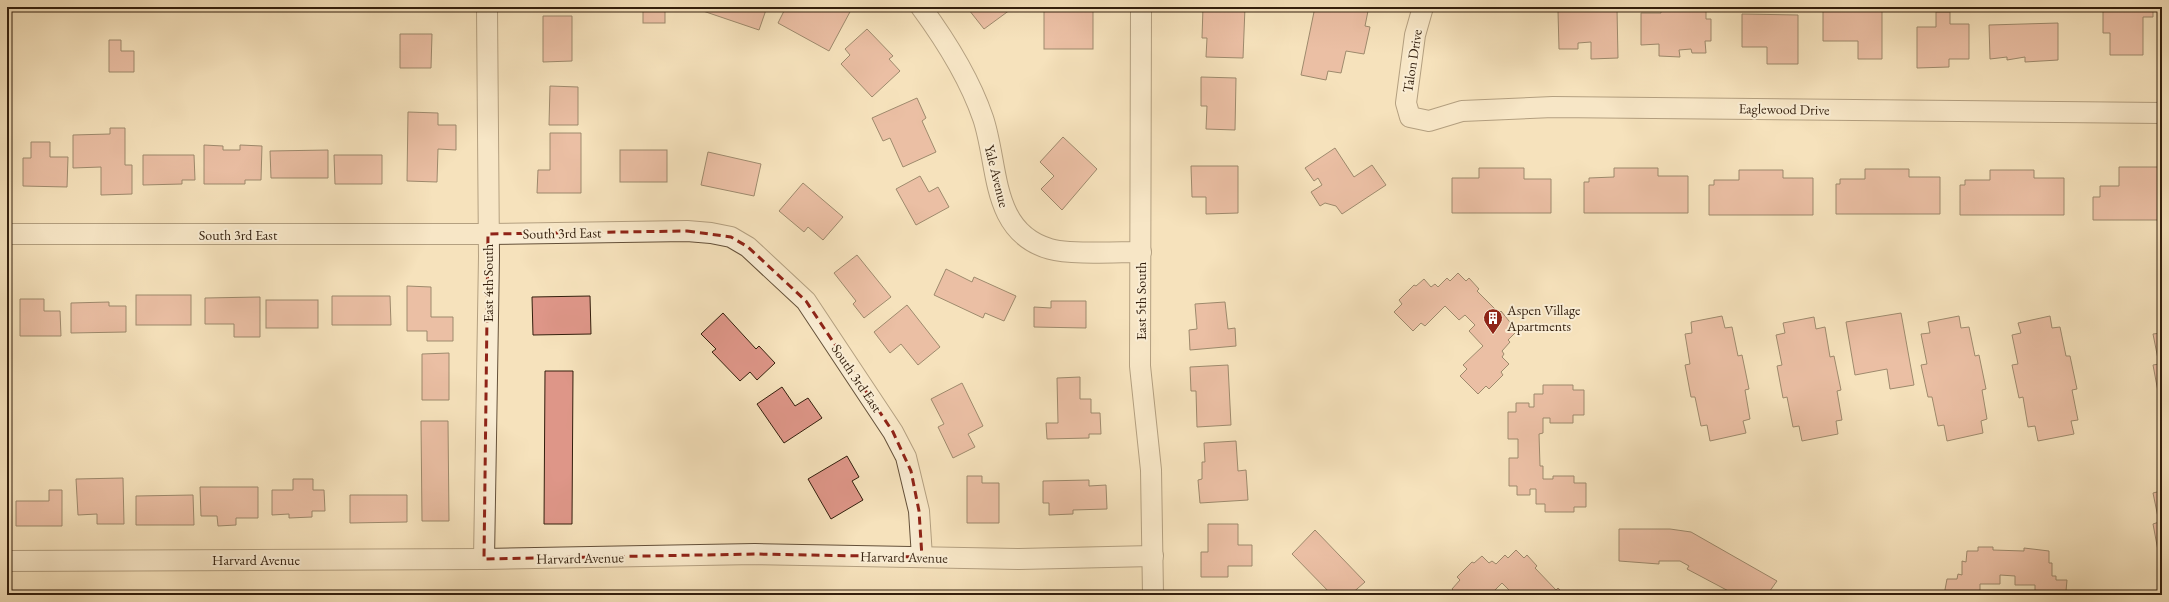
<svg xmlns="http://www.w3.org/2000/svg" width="2169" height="602" font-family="'EB Garamond',serif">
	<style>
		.building { fill: #de9688; stroke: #331f0d }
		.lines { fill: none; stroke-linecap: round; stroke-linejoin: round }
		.street-casing { stroke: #645039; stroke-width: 22 }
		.street { stroke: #f9ecd3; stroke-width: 20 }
		.marked { fill: none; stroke: #8f2418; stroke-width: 3; stroke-dasharray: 8 5; stroke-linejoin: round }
		.labels { text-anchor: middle; stroke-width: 4; stroke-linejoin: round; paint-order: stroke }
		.street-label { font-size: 14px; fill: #331f0d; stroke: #f9ecd3 }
		.poi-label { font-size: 14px; fill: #331f0d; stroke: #f9ecd3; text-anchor: start }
	</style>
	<rect width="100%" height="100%" fill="#f6e2bc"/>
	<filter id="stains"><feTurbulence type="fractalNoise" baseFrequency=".005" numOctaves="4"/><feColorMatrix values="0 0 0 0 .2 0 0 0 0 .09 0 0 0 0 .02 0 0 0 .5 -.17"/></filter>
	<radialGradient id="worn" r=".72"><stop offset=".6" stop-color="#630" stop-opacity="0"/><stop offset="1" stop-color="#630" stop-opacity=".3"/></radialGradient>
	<g class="building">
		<rect x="643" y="7" width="22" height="16"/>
		<path d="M701,7H767L759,30L700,10Z"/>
		<path d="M786,7H845L851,10L829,51L778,23Z"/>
		<path d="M973,7H1014L984,29L969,10Z"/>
		<rect x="1044" y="7" width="49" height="42"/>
		<path d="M1203,7H1245L1243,58L1206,57L1207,38H1202Z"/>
		<path d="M1315,7H1347L1368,11L1365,26L1370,27L1364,54L1346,51L1341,73L1328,71L1326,80L1301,75Z"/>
		<path d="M1661,7H1706V19H1711V41H1705L1706,53H1692L1691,49L1679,50L1680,57L1659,56V44L1641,45V13H1661Z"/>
		<path d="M2153,7V17H2143V55H2110V33H2103V8Z"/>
		<path d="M1823,8H1882V59H1858V41H1823Z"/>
		<path d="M1617,9L1618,58L1591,59V42L1578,43V49H1559L1558,11Z"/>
		<path d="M1936,12H1950V24H1969V59H1949V67L1917,68V27H1936Z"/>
		<path d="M1742,14L1798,15V64H1767V47H1742Z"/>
		<path d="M543,16H572V61L543,62Z"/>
		<path d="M2058,23V60L2025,62V57L2007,60V57L1990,59L1989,25Z"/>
		<path d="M867,29L893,56L889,59L900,71L872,97L841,64L850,55L845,49Z"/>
		<path d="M400,34H432L431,68H400Z"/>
		<path d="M109,40H121V51H134V72H109Z"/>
		<path d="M1201,77L1236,78L1235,130L1206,129L1207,106H1201Z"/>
		<path d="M550,86L578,87V125H549Z"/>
		<path d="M917,98L926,118L922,121L936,152L903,167L890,138L883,141L872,118Z"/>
		<path d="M408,112L438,113V125H456V150L438,149L437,182L407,181Z"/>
		<path d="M110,128H125V165H132V194L101,195V167L73,168V135L110,134Z"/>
		<path d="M550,133H581V193H537L538,170H550Z"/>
		<path d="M1063,137L1097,169L1062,210L1041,189L1054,176L1040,162Z"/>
		<path d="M31,142H50V157H68L67,187L23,186V158H31Z"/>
		<path d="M204,145L223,146V150H240V145L262,146L261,180H245V184H204Z"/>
		<path d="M1335,148L1354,177L1372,165L1386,185L1342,214L1336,206L1325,203L1320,206L1311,192L1322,185L1318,178L1314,181L1305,168Z"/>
		<path d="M328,150V178H271L270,151Z"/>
		<rect x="620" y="150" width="47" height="32"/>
		<path d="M708,152L761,164L754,196L701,185Z"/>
		<path d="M143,155H194L195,180H182V184L143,185Z"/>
		<path d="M334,155H382V184H335Z"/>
		<path d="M1191,166H1238V213L1206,214V197H1192Z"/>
		<path d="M2119,167H2160L2162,220H2093V197H2100V186H2119Z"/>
		<path d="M1479,168H1524V179H1551V213H1452V178H1479Z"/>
		<path d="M1614,168H1658V176H1688V213H1584V182H1589V178L1614,177Z"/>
		<path d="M1865,169H1909V177H1940V214H1836V184H1840V179H1865Z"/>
		<path d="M1739,170H1783V178H1813V215H1709V185H1714V180H1739Z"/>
		<path d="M1990,170H2034V178H2064V215H1960V185H1965V180H1990Z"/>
		<path d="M920,176L929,192L938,187L949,207L916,225L896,189Z"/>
		<path d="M803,183L843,217L823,240L808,227L804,232L779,211Z"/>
		<path d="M857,255L891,297L864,318L853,304L856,301L834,273Z"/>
		<path d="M946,269L972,282L974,277L1016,296L1004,321L985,313L983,318L934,295Z"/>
		<path d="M1458,273L1466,281L1469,278L1479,289L1477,291L1499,313L1501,311L1517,331L1508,340L1510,342L1502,351L1504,354L1502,357L1509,364L1501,372L1503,375L1489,389L1486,386L1478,394L1460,376L1467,369L1463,365L1483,346L1469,331L1475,325L1465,315L1459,320L1445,306L1425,326L1421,323L1413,331L1394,312L1402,304L1399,300L1414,285L1416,286L1424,279L1431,287L1435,284L1438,287L1447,278L1450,281Z"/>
		<path d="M407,286L431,287V317H453V341H427V331H407Z"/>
		<rect x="136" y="295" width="55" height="30"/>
		<path d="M332,296H390L391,325H332Z"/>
		<path d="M590,296L591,334L533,335L532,297Z"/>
		<path d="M260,297V337H234V324H205V298Z"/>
		<path d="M20,299H44V311H60L61,336H20Z"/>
		<rect x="266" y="300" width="52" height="28"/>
		<path d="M1051,301H1086V328L1034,327V307L1051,308Z"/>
		<path d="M109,302V306H126V332L71,333V303Z"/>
		<path d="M1225,302L1228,329L1235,328L1236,346L1190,350L1189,330L1197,329L1195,304Z"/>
		<path d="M907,305L940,347L918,365L901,344L890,353L874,332Z"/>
		<path d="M723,313L756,349L759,346L775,363L757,380L750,372L740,381L712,352L716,349L701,334Z"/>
		<path d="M1901,313L1914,385L1890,389L1887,369L1855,375L1846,322Z"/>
		<path d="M1722,316L1725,328L1732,327L1738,356L1742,355L1749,389L1745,390L1750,419L1743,421L1746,433L1710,441L1707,425L1701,426L1695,397H1691L1685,365L1690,364L1685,334L1692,333L1691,322Z"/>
		<path d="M1959,316L1961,328L1969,327L1975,356L1979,355L1986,389L1982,390L1987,419L1981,421L1983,433L1947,441L1944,425L1938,426L1932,397H1928L1921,365L1927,364L1921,334L1930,333L1928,322Z"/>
		<path d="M2050,316L2052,328L2060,327L2066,356H2070L2077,389L2072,390L2078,420L2071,421L2074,434L2038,441L2035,426L2028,427L2023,397L2019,398L2012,365L2018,364L2012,335L2021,333L2018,323Z"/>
		<path d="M1814,317L1816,329L1825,327L1830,357L1834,356L1841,390L1837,391L1842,420L1836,421L1838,434L1802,441L1799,426L1793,427L1787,397L1783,398L1777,366L1782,365L1776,335L1785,333L1783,323Z"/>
		<path d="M2159,322H2162V397H2159L2153,365L2159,364L2153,334L2161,333Z"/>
		<path d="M449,353V400H422V354Z"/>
		<path d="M1228,365L1231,425L1197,427L1196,391H1191L1190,367Z"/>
		<path d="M545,371H573L572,524H544Z"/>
		<path d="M1080,377V399H1091V413H1100L1101,434H1089V438L1047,439L1046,423H1058L1057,378Z"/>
		<path d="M962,383L983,426L968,434L975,447L953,458L938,427L944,424L931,399Z"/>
		<path d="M1543,385H1573V390H1584V415H1573V423H1550V418H1543V433L1539,434L1540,466H1543V479H1553V476H1574V483H1586V507H1574V512H1545V504H1536V489H1530V495H1517V486H1509V458H1518V439H1508V412H1516V403H1529V407H1534V394H1543Z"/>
		<path d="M782,387L795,406L808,398L822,418L784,443L757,404Z"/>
		<path d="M421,421H448L449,521H422Z"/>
		<path d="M1236,441L1238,471L1246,470L1248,500L1200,503L1198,480L1202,479V462H1205L1204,443Z"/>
		<path d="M847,456L859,477L852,481L863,500L831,519L808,479Z"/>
		<path d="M967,476H982V483H999V523H967Z"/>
		<path d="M123,478L124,524H97V514L78,515L76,479Z"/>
		<path d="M293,479H313V490H324L325,511H312V517L289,518V514L272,515V490H293Z"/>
		<path d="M1089,480V486L1106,485L1107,509L1073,510V514L1049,515V503H1043V481Z"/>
		<path d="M2162,480V555L2159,556L2153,524L2159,522L2153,493L2161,491L2159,481Z"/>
		<path d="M200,487H258V518H236V525L218,526L217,516H201Z"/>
		<path d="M49,490H62V526H16V501H49Z"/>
		<path d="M193,495L194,525H136V496Z"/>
		<path d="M350,495H407V522L350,523Z"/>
		<path d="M1208,524H1238V545H1252V566H1228V577H1201V552H1208Z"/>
		<path d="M1619,529H1670L1691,532L1777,581L1767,595H1736L1687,569L1689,566L1680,561H1659V564L1619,561Z"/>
		<path d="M1315,530L1365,582L1350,595H1332L1292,554Z"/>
		<path d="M1978,547H1993V550L2024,551V548L2049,551V563H2052V576H2056V580H2067L2066,591L2070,592V595H2035V585H2015V576L2000,575V584H1980V595H1944L1947,579H1957L1958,574L1962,575V561L1966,562L1967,551H1978Z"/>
		<path d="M1516,550L1524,558L1527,555L1537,566L1535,568L1556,590L1558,588L1565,595H1526L1522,591L1519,595H1514L1502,583L1490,595H1458L1452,589L1460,580L1457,577L1472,562L1474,563L1482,556L1489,563L1492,561L1496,564L1505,555L1508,558Z"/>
	</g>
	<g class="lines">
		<g class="street-casing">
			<g id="street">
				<path d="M921,7C946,41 969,77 983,118C999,165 990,232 1050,249C1071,255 1117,252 1141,252"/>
				<path d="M1141,7L1140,366L1151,470L1153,595"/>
				<path d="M1423,7L1415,35L1406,103L1410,117L1429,121L1462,111L1553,107L2162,113"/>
				<path d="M7,234H488L687,231L711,233L731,237L748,247L806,301L893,432L906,457L919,511L922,557"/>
				<path d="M484,559L489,256L487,7"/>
				<path d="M7,561L484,559L755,554L1019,559L1153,556"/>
			</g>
		</g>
		<use href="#street" class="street"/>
	</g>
	<path d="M0 0H2169V602H0ZM687,231L731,237L748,247L806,301L893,432L911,471L919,511L922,557L755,554L484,559L488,234Z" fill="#f6e2bc" fill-opacity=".55" fill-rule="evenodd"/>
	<path class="marked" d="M687,231L731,237L748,247L806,301L893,432L911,471L919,511L922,557L755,554L484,559L488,234Z"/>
	<defs>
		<g id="building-pin" transform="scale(1)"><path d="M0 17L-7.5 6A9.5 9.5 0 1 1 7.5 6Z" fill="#8f2418" stroke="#f9ecd3"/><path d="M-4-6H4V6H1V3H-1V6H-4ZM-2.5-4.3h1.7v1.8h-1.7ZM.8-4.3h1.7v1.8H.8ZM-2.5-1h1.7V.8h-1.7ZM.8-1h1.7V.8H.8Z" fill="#fff"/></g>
	</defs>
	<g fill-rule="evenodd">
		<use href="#building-pin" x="1493" y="318"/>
	</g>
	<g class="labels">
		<g class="street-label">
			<text transform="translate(1412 61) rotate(-81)" y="5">Talon Drive</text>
			<text transform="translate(1784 109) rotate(1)" y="5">Eaglewood Drive</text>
			<text transform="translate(997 176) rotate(76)" y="5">Yale Avenue</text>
			<text transform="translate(562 233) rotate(-1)" y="5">South 3rd East</text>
			<text x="238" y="240">South 3rd East</text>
			<text transform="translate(488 283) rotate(-90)" y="5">East 4th South</text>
			<text transform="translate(1141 301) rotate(-90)" y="5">East 5th South</text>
			<text transform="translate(857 378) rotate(56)" y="5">South 3rd East</text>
			<text transform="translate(904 557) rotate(1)" y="5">Harvard Avenue</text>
			<text transform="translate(580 558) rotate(-1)" y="5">Harvard Avenue</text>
			<text x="256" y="565">Harvard Avenue</text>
		</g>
		<g class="poi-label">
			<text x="1507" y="315">Aspen Village<tspan x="1507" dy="16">Apartments</tspan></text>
		</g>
	</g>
	<rect width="2169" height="602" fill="none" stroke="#f6e2bc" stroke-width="24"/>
	<rect x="8" y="8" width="2153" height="586" fill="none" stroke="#331f0d" stroke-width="2"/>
	<rect x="12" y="12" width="2145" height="578" fill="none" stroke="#331f0d"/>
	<rect width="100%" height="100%" filter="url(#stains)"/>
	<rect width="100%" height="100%" fill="url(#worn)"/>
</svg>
